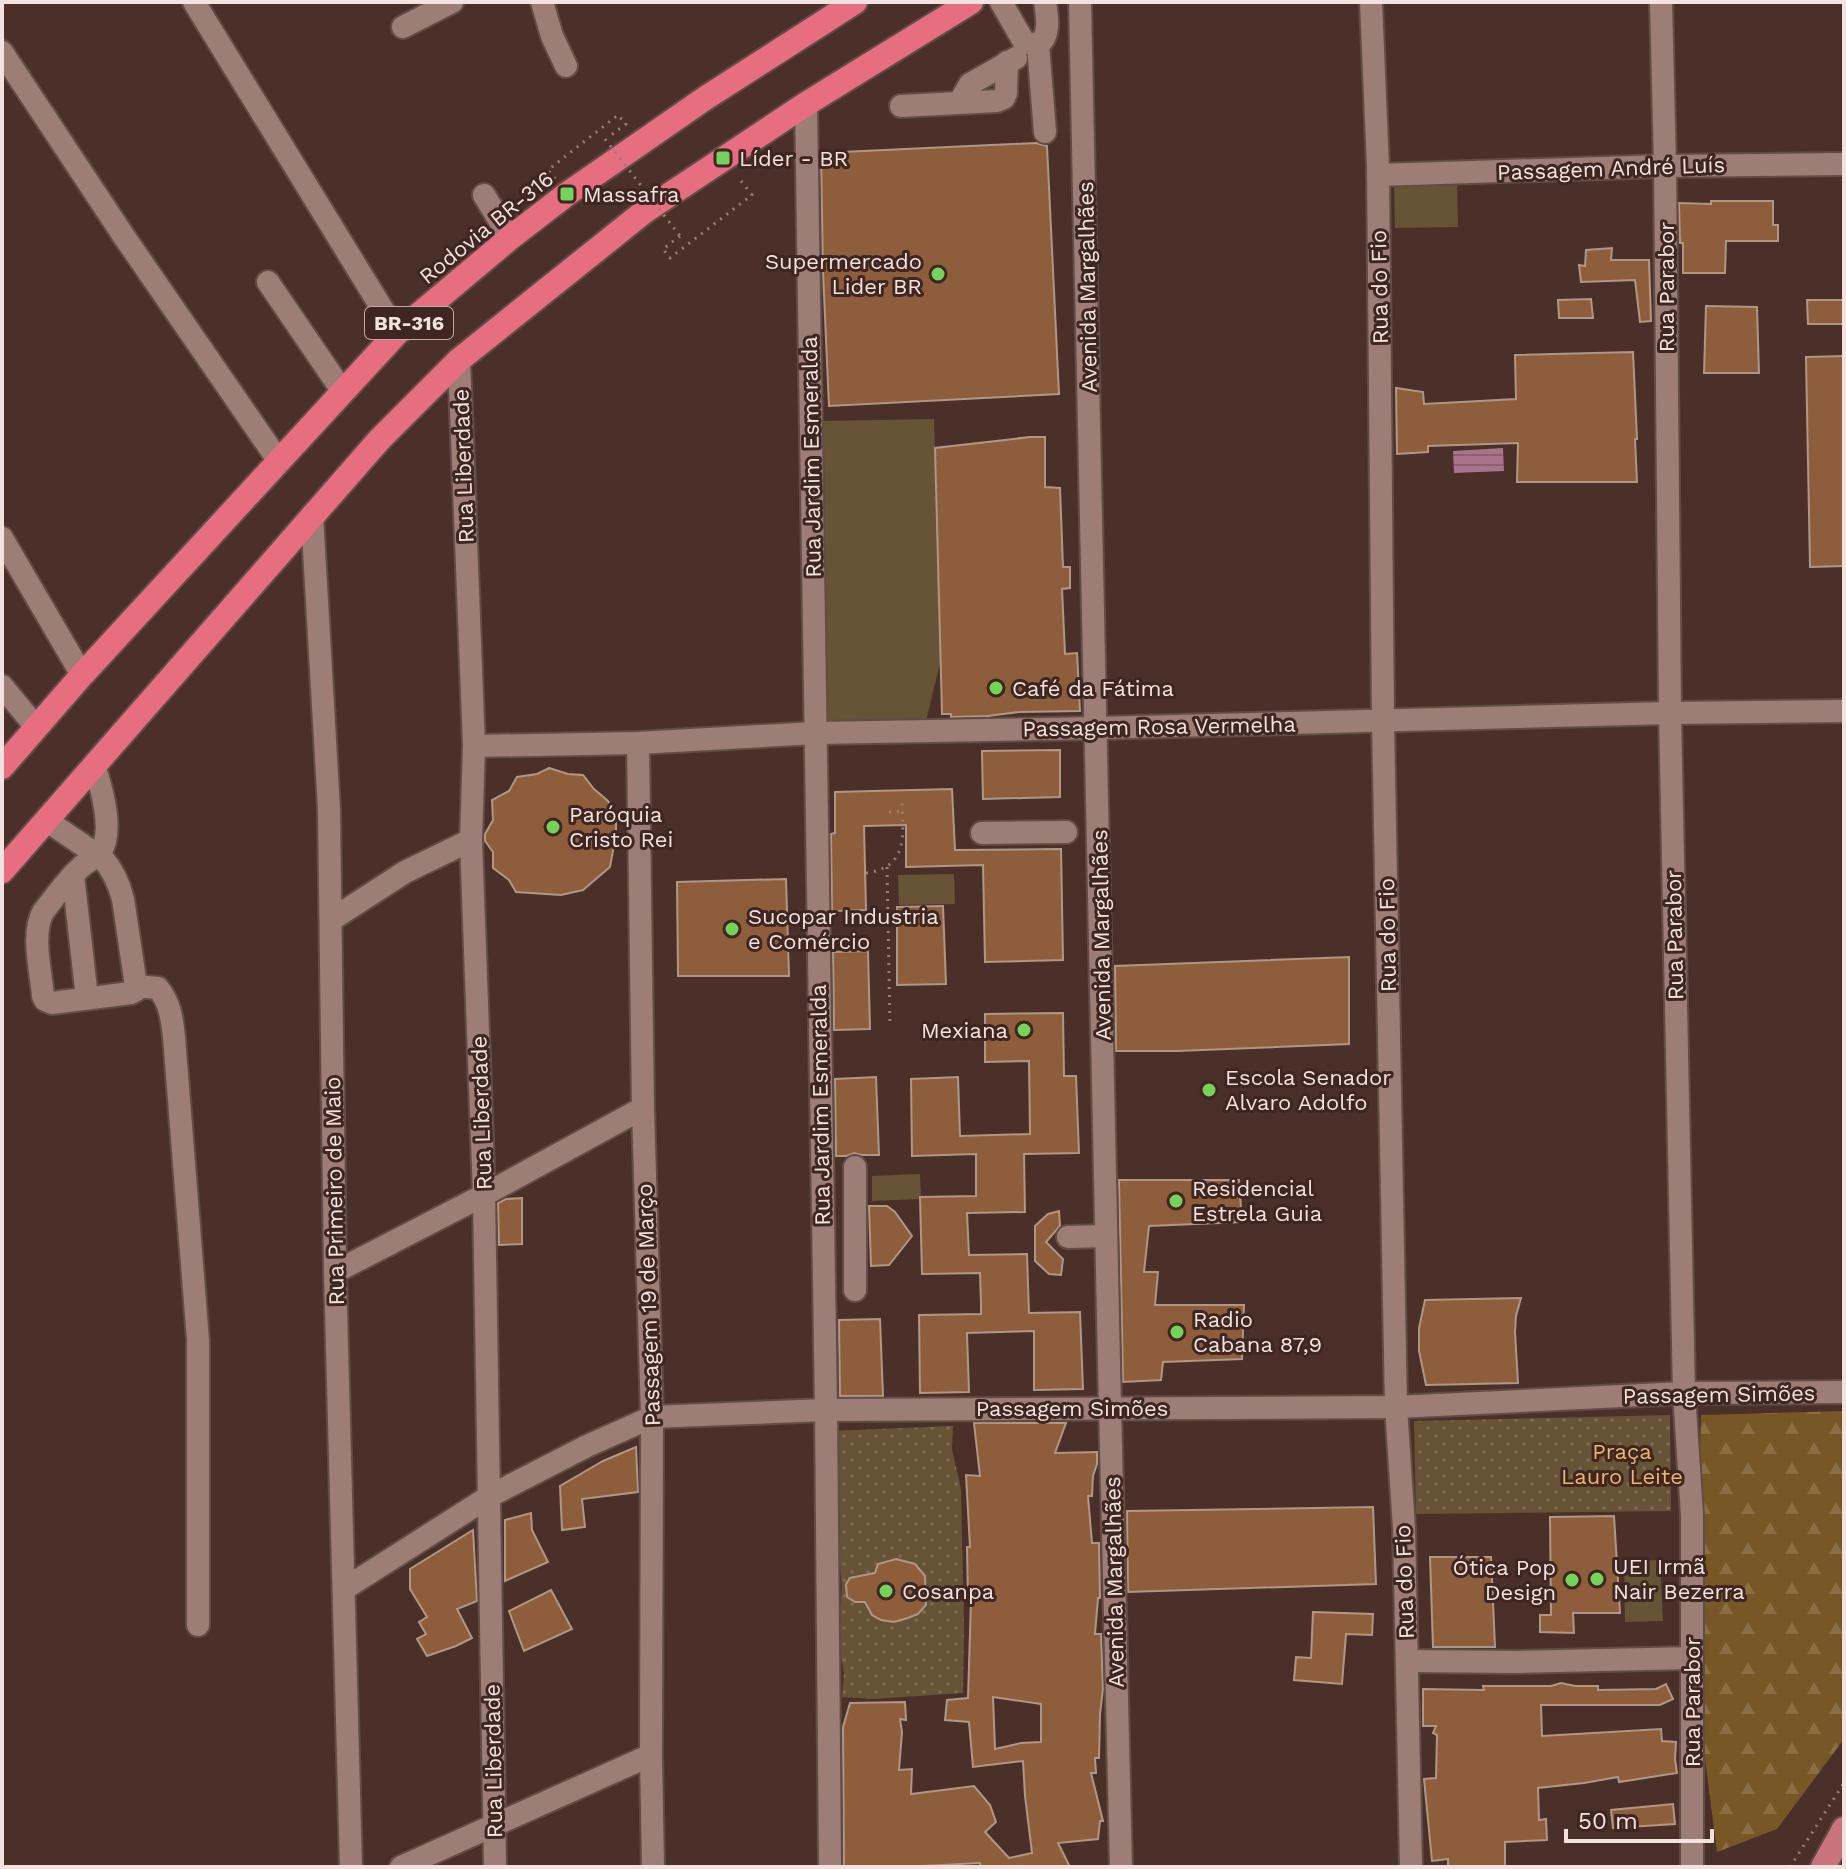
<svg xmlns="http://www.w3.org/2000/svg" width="1846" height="1869" font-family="'Work Sans',sans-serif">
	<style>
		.green { fill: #675336 }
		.forest { fill: url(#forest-firs) }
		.park { fill: url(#park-dots) }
		.water { fill: url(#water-rules) }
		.building { fill: #8e5e3c; stroke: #b09685; stroke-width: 2; fill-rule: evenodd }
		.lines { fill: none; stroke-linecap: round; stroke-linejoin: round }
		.minor-casing { stroke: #624c47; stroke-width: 26 }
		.major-casing { stroke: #624c47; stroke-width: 28 }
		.highway-casing { stroke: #624c47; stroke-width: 28 }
		.path { stroke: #957f79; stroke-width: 3; stroke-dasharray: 2 6; stroke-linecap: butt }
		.minor { stroke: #9d7e76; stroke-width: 22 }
		.major { stroke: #c9747c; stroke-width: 24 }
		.highway { stroke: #e76e80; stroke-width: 24 }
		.path-bridge { stroke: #957f79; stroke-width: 3; stroke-dasharray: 2 6; stroke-linecap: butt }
		.poi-dot { fill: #75d25b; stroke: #3f2620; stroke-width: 3 }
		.labels { text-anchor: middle; stroke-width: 6; stroke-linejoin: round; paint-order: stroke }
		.shield { fill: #3f2620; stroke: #bdaaa5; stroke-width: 2 }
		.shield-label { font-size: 20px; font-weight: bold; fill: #f3e2de }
		.poi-label { font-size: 22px; fill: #f3e2de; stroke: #3f2620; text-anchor: start }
		.street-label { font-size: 22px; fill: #f3e2de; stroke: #3f2620 }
		.park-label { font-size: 22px; fill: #e9b76d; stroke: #3f2620 }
	</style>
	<defs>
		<pattern id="forest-firs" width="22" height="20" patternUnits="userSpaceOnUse" patternTransform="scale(2)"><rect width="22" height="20" fill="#775725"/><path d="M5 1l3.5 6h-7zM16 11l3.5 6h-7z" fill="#8b6f44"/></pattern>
		<pattern id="park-dots" width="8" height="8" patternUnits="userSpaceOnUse" patternTransform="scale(2)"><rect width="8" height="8" fill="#675336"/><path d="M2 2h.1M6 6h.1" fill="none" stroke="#7d6b53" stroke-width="1.8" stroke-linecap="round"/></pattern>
		<pattern id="water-rules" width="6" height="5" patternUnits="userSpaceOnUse" patternTransform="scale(2)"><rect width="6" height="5" fill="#ab728b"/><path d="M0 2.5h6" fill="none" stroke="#896272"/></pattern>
	</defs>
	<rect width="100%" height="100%" fill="#4a3029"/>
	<g class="green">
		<path d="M1457,181L1458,227L1395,228L1394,183Z"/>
		<path d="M934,419L942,655L926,721L824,725L821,421Z"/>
		<path d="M954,874L955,904L899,905L898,875Z"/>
		<path d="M920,1174L921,1199L872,1201V1176Z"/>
		<path d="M1660,1560L1663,1621L1625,1622L1624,1561Z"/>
	</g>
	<path class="forest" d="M1844,1411V1739L1777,1829L1717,1852L1694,1673L1701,1415Z"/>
	<g class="park">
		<path d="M1670,1415L1671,1511L1416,1514L1414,1421Z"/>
		<path d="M953,1426L952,1450L961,1489L964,1629L963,1693L874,1699L842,1697L844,1673L838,1640L842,1588L829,1431Z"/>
	</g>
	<path class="water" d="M1503,448L1504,471L1454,473L1453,451Z"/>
	<g class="building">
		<path d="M1036,143L1047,146L1059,394L829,406L823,272L821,153Z"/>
		<path d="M1711,201H1773V225H1778V241H1726L1725,273H1683V243H1680L1679,203L1711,204Z"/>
		<path d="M1612,248L1611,260H1649L1651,321L1640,322L1635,280L1581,282L1579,265L1585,266L1586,250Z"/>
		<path d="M1591,299L1593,318H1559L1558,300Z"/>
		<path d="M1807,300H1844V324H1808Z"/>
		<path d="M1706,306L1757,307L1759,373H1704Z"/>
		<path d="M1633,352L1637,439H1635L1637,482H1517L1518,443L1428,446V452L1397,454L1396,388L1423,392L1424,404L1516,399L1515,355Z"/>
		<path d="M1844,356V566L1810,567L1806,357Z"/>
		<path d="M1030,437H1045V487L1060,488L1063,567H1070V588L1062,589L1065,654L1077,653L1080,711L1019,712L988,716L951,717V714H942L935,448Z"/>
		<path d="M1060,750V797L983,799L982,751Z"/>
		<path d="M549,768L568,774L583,775L594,789L608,801L616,817V834L610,867L583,890L561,895L516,892L509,880L493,868V852L485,841V834L493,820L492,800L509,791L517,777L537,774Z"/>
		<path d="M952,789L955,850L1061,849L1063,960L985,962L983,865L906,867V825L864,826L866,910L832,911L831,834L835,833V792Z"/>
		<path d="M786,879L789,976H678L677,882Z"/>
		<path d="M943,906L946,984L897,985V907Z"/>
		<path d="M868,951L870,1029L834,1030L833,952Z"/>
		<path d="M1349,957V1044L1177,1051H1116L1115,966Z"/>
		<path d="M1063,1013L1064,1076H1076L1079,1153L1024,1154L1025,1212L967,1213L969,1255L1027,1254L1029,1313L1080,1312L1083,1389L1034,1390V1331L967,1333L969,1392L920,1393L919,1315L981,1314V1303L980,1273L922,1274L920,1197L976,1196V1154L912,1156L911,1079L958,1077L960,1136L1030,1134L1029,1061L985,1062V1014Z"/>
		<path d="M876,1077L879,1155H862L854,1153L847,1156H836L835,1079Z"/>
		<path d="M1119,1180H1239L1242,1222L1149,1226L1144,1272H1158L1155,1305H1244L1242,1359L1163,1362L1161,1380L1123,1382Z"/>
		<path d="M522,1198V1244L499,1245L498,1203L506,1199Z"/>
		<path d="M869,1206H887L895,1212L912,1236L889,1265L871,1266Z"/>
		<path d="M1059,1211L1060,1226L1046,1242L1063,1259L1061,1275L1049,1274L1035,1261V1226L1048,1214Z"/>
		<path d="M1521,1298L1516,1316L1515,1332L1518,1383L1426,1385L1419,1351V1328L1425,1300Z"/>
		<path d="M880,1319L883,1396H840L839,1320Z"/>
		<path d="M974,1423H1066L1055,1453L1097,1452V1464L1093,1476L1092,1496H1088L1092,1543H1099L1100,1598H1098L1095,1634H1101L1103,1689L1100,1714L1099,1758H1095L1096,1773H1091L1103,1821H1100L1098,1839L1058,1843L1070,1867H981L980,1863L921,1866H844L843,1727L850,1703L905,1702L906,1720L900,1719L902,1732L899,1770L912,1769L911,1794L974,1786L990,1805L996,1822L985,1832L1009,1858L1032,1853L1025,1796L1023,1761L973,1767L969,1722L945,1720L947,1700L968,1698L971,1600H968L967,1547H970L966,1475L980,1476ZM993,1697L1041,1704V1742L1021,1743L995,1749Z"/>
		<path d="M636,1447L638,1492L582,1499L585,1527L562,1530L560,1486L603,1461Z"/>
		<path d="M1373,1507L1376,1584L1128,1592L1127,1511Z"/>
		<path d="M531,1513L532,1530L548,1562L505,1581V1520Z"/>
		<path d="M1614,1516L1620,1613H1573L1574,1633L1540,1632V1615H1551L1550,1517Z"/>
		<path d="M473,1530L477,1601L457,1609L472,1638L456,1646L427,1656L417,1639L426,1634L419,1622L427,1617L410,1589V1569Z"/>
		<path d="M1430,1557H1491L1495,1647H1433Z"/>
		<path d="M896,1559L915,1564L925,1576L926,1605L918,1614L908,1618L894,1622L881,1620L872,1615L865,1602H855L847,1597L846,1584L850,1578L875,1573L878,1564Z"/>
		<path d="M551,1590L572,1629L524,1651L509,1611Z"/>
		<path d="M1313,1612L1373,1614L1372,1635L1346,1634L1342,1684L1294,1680L1296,1657L1311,1658Z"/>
		<path d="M1561,1683L1575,1686H1598V1690L1656,1689L1666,1684L1673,1699L1660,1705H1541L1542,1736L1661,1729L1662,1741L1676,1742L1675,1759L1677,1773L1619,1782L1618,1777L1584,1783L1538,1788L1539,1820L1546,1819L1547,1840L1505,1842V1867H1448V1859L1432,1861L1424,1779L1436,1778L1437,1735L1433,1733L1436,1726H1423V1689L1484,1690L1483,1686H1551Z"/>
		<path d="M1673,1804L1675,1824L1613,1828L1611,1810Z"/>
	</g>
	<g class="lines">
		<g class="minor-casing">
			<g id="minor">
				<path d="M194,2L397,333"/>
				<path d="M542,2L552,36L566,66"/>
				<path d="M1001,2L1024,42L1038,45"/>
				<path d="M1080,2L1109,1364L1121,1867"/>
				<path d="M1371,2L1378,167L1383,720L1396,1407L1404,1528L1411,1867"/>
				<path d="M1661,2L1665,166L1670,713L1684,1393L1692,1515V1867"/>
				<path d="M403,27L452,2"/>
				<path d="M2,52L123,235L278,460"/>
				<path d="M959,103L970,84L1016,58"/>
				<path d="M806,104L826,1410L830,1867"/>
				<path d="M901,106L997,101L1004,98L1006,93L1007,62"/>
				<path d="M1045,132L1038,45C1051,36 1047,16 1045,2"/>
				<path d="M1378,175L1665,166L1844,164"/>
				<path d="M484,195L510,238"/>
				<path d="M268,282L343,392"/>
				<path d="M459,360L474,746L471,840L484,1195L495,1867"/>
				<path d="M312,515L329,809L335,1272L351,1867"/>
				<path d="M2,538L82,675"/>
				<path d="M2,686L36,727"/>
				<path d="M638,743L643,1108L652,1417L651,1755L653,1867"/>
				<path d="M474,746L638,743L815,733L1097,728L1670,713L1844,711"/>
				<path d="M94,765C101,786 115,833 100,852C95,858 86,862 80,868C66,881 55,897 43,912C31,935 41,971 43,996L45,1000L52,1003L131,993L135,991L136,986"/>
				<path d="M46,820L103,859C113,870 119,884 123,899L136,986"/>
				<path d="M982,833L1066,832"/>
				<path d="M73,875L87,998"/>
				<path d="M331,920L405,872L471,840"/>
				<path d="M136,986L158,988C170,1003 172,1018 174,1037L198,1340V1625"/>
				<path d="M855,1167V1290"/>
				<path d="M1068,1237L1106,1236"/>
				<path d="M335,1272L484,1195L643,1108"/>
				<path d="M344,1589L490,1496L587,1446L652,1417L826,1410L1396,1407L1684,1393L1844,1392"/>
				<path d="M1407,1661L1517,1662L1692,1658"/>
				<path d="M401,1867L651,1755"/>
			</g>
		</g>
		<g class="major-casing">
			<path id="major" d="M1823,1867L1844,1829"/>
		</g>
		<g class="highway-casing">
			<g id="highway">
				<path d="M2,767L82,675L397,333L510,238L567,194L707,97L855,2"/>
				<path d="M2,871L380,439L459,360L645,211L806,104L971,2"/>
			</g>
		</g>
		<g class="path">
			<path d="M555,179L548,170L618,115L626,124L610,136"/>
			<path d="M680,236L663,249L670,258L752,195L738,177"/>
			<path d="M889,812L902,811"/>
			<path d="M887,867L890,1026"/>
			<path d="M866,873C909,867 903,835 902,801"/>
			<path d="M1790,1867L1844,1783"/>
		</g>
		<use href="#minor" class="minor"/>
		<use href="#major" class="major"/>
		<use href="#highway" class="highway"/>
		<path class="path-bridge" d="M605,139L680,236"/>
	</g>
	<g class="poi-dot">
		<rect x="715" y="150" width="16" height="16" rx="4"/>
		<rect x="559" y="186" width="16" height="16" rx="4"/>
		<circle cx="938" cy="274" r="8"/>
		<circle cx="996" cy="688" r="8"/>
		<circle cx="553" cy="827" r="8"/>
		<circle cx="732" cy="929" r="8"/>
		<circle cx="1024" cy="1030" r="8"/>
		<circle cx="1209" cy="1090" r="8"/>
		<circle cx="1176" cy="1201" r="8"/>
		<circle cx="1177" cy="1332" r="8"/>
		<circle cx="1597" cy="1579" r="8"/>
		<circle cx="1572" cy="1580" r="8"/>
		<circle cx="886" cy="1591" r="8"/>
	</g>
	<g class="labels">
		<rect class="shield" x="365" y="307" width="88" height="32" rx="6"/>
		<g class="shield-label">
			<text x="409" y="330">BR-316</text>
		</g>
		<g class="poi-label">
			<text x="739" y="166">Líder - BR</text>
			<text x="583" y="202">Massafra</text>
			<text x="922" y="269" text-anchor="end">Supermercado<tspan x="922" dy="25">Lider BR</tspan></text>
			<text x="1012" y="696">Café da Fátima</text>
			<text x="569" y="822">Paróquia<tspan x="569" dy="25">Cristo Rei</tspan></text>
			<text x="748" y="924">Sucopar Industria<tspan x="748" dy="25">e Comércio</tspan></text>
			<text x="1008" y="1038" text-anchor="end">Mexiana</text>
			<text x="1225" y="1085">Escola Senador<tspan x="1225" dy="25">Alvaro Adolfo</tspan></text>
			<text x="1192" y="1196">Residencial<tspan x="1192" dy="25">Estrela Guia</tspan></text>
			<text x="1193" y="1327">Radio<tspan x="1193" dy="25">Cabana 87,9</tspan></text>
			<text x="1613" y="1574">UEI Irmã<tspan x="1613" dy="25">Nair Bezerra</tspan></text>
			<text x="1556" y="1575" text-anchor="end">Ótica Pop<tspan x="1556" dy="25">Design</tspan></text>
			<text x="902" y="1599">Cosanpa</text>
		</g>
		<g class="street-label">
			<text transform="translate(1611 168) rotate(-2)" y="8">Passagem André Luís</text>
			<text transform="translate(486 227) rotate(-39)" y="8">Rodovia BR-316</text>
			<text transform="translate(1087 287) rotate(-91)" y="8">Avenida Margalhães</text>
			<text transform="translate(1379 287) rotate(-91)" y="8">Rua do Fio</text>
			<text transform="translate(1666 287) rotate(-90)" y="8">Rua Parabor</text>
			<text transform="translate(811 457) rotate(-91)" y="8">Rua Jardim Esmeralda</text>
			<text transform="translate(463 466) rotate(-92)" y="8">Rua Liberdade</text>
			<text transform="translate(1159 726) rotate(-1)" y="8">Passagem Rosa Vermelha</text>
			<text transform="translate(1101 935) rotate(-91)" y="8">Avenida Margalhães</text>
			<text transform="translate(1387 935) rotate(-91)" y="8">Rua do Fio</text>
			<text transform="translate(1674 935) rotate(-91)" y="8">Rua Parabor</text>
			<text transform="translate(820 1105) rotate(-91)" y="8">Rua Jardim Esmeralda</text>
			<text transform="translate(481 1113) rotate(-92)" y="8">Rua Liberdade</text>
			<text transform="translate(334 1191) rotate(-91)" y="8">Rua Primeiro de Maio</text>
			<text transform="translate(648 1305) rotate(-92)" y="8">Passagem 19 de Março</text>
			<text transform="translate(1719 1394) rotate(-1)" y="8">Passagem Simões</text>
			<text x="1072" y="1416">Passagem Simões</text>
			<text transform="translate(1114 1582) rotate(-91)" y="8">Avenida Margalhães</text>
			<text transform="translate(1404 1582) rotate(-92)" y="8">Rua do Fio</text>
			<text transform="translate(1692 1702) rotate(-90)" y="8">Rua Parabor</text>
			<text transform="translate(493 1761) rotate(-91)" y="8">Rua Liberdade</text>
		</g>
		<g class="park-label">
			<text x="1622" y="1459">Praça<tspan x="1622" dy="25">Lauro Leite</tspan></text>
		</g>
	</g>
	<rect width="1846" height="1869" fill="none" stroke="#f3e2de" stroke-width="8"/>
	<path d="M1566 1829v12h146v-12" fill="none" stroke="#f3e2de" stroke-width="4"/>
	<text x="1578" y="1829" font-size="24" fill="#f3e2de" stroke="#3f2620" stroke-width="6" paint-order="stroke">50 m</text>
</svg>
